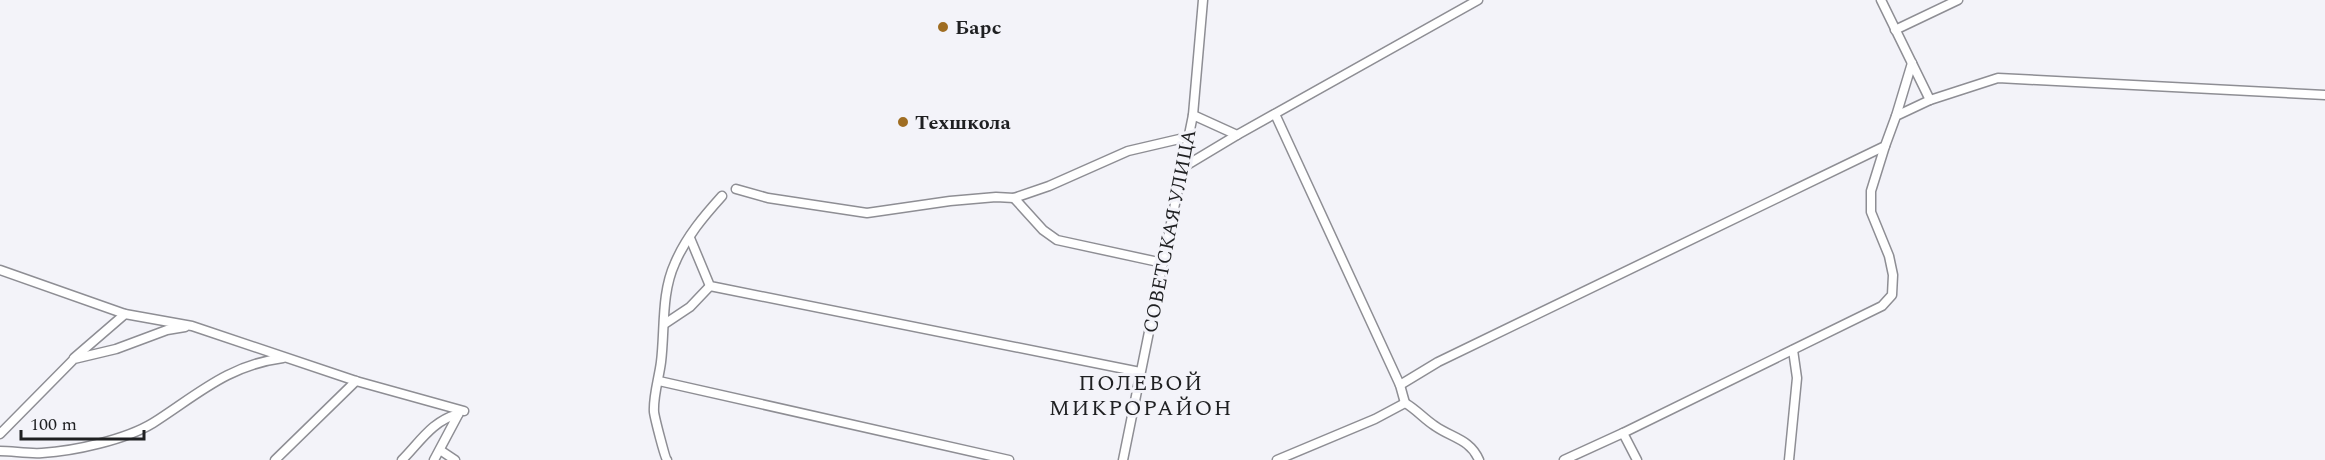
<svg xmlns="http://www.w3.org/2000/svg" width="2325" height="460" font-family="Spectral,serif">
	<style>
		.lines { fill: none; stroke-linecap: round; stroke-linejoin: round }
		.minor-casing { stroke: #8e8e94; stroke-width: 11 }
		.minor { stroke: #fff; stroke-width: 8 }
		.poi-dot { fill: #9f6d22; stroke: #f3f3f9; stroke-width: 2 }
		.labels { text-anchor: middle; stroke-width: 6; stroke-linejoin: round; paint-order: stroke }
		.poi-label { font-size: 20px; font-weight: bold; fill: #1f2022; stroke: #f3f3f9; text-anchor: start }
		.street-label { font-size: 20px; fill: #1f2022; stroke: #f3f3f9 }
		.quarter-label { font-size: 22px; letter-spacing: 1.5px; fill: #1f2022; stroke: #f3f3f9 }
	</style>
	<rect width="100%" height="100%" fill="#f3f3f9"/>
	<g class="lines">
		<g class="minor-casing">
			<g id="minor">
				<path d="M1895,30L1958,0"/>
				<path d="M1930,100L1998,78L2325,95"/>
				<path d="M1275,114L1400,385L1405,403"/>
				<path d="M1193,115L1237,135L1478,0"/>
				<path d="M1896,116L1912,63"/>
				<path d="M1182,168L1237,135"/>
				<path d="M736,189L768,198L867,213L950,201L996,197L1014,198L1049,186L1128,151L1188,137"/>
				<path d="M1014,198L1043,230L1057,240L1163,263"/>
				<path d="M690,238L710,286L1140,372"/>
				<path d="M0,270L125,314L192,326L356,381L464,411"/>
				<path d="M666,323L690,307L710,286"/>
				<path d="M74,358L125,314"/>
				<path d="M659,381L1009,460"/>
				<path d="M1400,385L1438,362L1885,146L1896,116L1930,100L1881,0"/>
				<path d="M1623,433L1882,306L1892,295L1893,275L1889,256L1871,212V191L1885,146"/>
				<path d="M0,434L74,359L116,349L167,330L185,327"/>
				<path d="M440,450L455,460"/>
				<path d="M0,451C13,451 28,454 42,453C74,451 125,440 153,423C197,395 228,365 283,358"/>
				<path d="M275,460L356,381"/>
				<path d="M402,460C420,442 432,421 458,414"/>
				<path d="M434,460L459,413"/>
				<path d="M667,460C665,458 655,419 654,412C653,396 659,378 661,362C665,330 661,293 675,263C686,237 704,216 722,196"/>
				<path d="M1123,460L1193,115L1203,0"/>
				<path d="M1277,460L1375,419L1405,403C1416,409 1424,419 1435,426C1452,438 1470,439 1479,460"/>
				<path d="M1564,460L1623,433L1637,460"/>
				<path d="M1789,460L1797,378L1793,350"/>
			</g>
		</g>
		<use href="#minor" class="minor"/>
	</g>
	<g class="poi-dot">
		<circle cx="943" cy="27" r="6"/>
		<circle cx="903" cy="122" r="6"/>
	</g>
	<g class="labels">
		<g class="poi-label">
			<text x="955" y="34">Барс</text>
			<text x="915" y="129">Техшкола</text>
		</g>
		<g class="street-label">
			<text transform="translate(1169 231) rotate(-79)" y="7">СОВЕТСКАЯ УЛИЦА</text>
		</g>
		<g class="quarter-label">
			<text x="1141" y="390">ПОЛЕВОЙ<tspan x="1141" dy="25">МИКРОРАЙОН</tspan></text>
		</g>
	</g>
	<path d="M21 430v9h123v-9" fill="none" stroke="#1f2022" stroke-width="3"/>
	<text x="30" y="430" font-size="18" fill="#1f2022" stroke="#f3f3f9" stroke-width="4.5" paint-order="stroke">100 m</text>
</svg>
